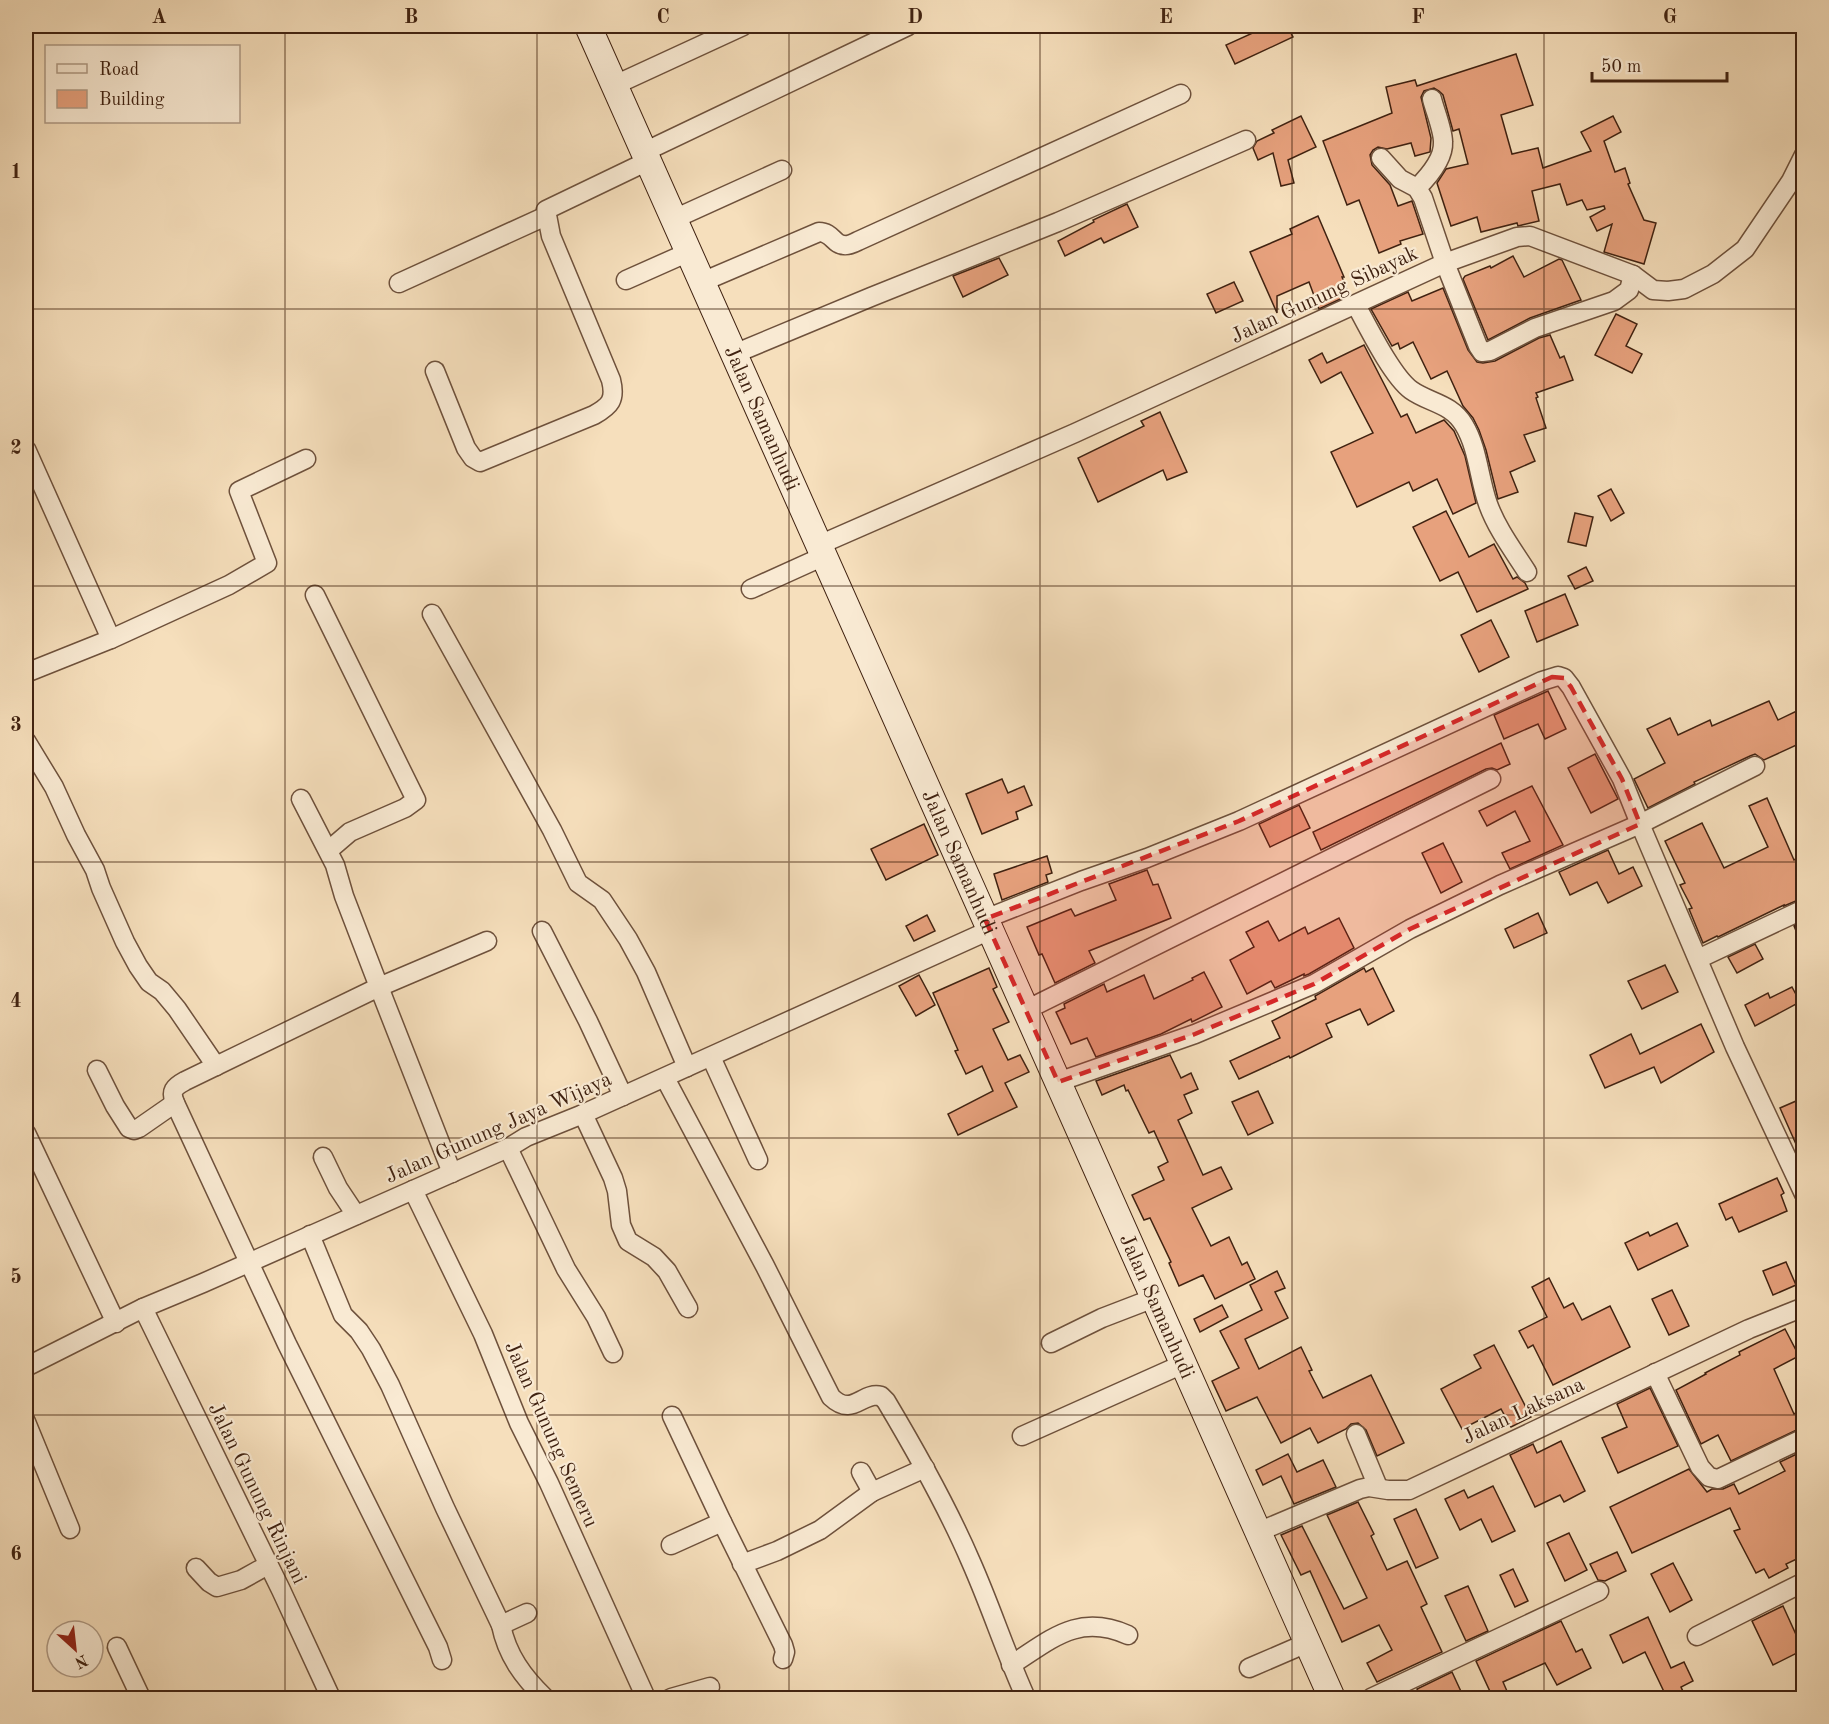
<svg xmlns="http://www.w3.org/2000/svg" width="1829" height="1724" font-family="'Old Standard TT',serif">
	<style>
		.building { fill: #e7a17d; stroke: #402211; stroke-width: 1.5 }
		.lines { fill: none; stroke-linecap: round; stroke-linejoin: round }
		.street-casing { stroke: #6e513c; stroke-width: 21 }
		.secondary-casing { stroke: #402211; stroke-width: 28 }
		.street { stroke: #f9ead3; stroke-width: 18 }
		.secondary { stroke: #f9ead3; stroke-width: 26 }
		.marked { fill: #d62828; fill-opacity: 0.2; stroke: #d62828; stroke-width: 4.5; stroke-dasharray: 12 8; stroke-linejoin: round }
		.grid { fill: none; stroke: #402211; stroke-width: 1.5; stroke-opacity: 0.55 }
		.labels { text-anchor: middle; stroke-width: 4.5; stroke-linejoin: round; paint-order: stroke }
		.street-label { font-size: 21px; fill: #402211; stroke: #f9ead3 }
		.neatline { fill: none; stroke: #402211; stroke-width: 2 }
		.grid-label { font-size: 20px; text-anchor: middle; font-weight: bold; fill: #402211 }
	</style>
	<rect width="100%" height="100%" fill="#f6dfbc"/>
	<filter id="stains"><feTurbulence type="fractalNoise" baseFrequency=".00333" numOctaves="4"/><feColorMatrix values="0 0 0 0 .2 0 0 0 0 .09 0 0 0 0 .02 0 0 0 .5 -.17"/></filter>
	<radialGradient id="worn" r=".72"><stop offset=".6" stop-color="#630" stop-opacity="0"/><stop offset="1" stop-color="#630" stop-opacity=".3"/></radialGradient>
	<g class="building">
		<path d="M1268,26H1287L1293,37L1235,64L1226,45Z"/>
		<path d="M1516,54L1533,105L1501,115L1512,154L1538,148L1543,168L1591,151L1581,132L1613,116L1621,132L1604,141L1615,172L1625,168L1630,183L1628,184L1644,220L1656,223L1644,264L1604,252L1612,224L1597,231L1590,217L1605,209L1604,206L1587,210L1582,200L1567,205L1560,184L1532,191L1539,221L1518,226L1517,223L1481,232L1477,217L1451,226L1437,183L1446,169L1468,164L1459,129L1453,131L1443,95L1439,91L1434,88L1424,91L1421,97L1431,138L1430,152L1415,156L1411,143L1387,149L1378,147L1373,150L1370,155L1372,165L1390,185L1398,206L1412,201L1423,234L1400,241L1401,244L1379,253L1359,200L1347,205L1323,141L1392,113L1386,87L1415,80L1417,86Z"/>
		<path d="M1301,116L1316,147L1288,160L1294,183L1281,186L1273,153L1258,160L1253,148L1257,141L1274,133L1272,130Z"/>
		<path d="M1127,204L1138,227L1104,243L1101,238L1065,256L1058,241L1094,222L1093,220Z"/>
		<path d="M1318,216L1344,277H1342L1349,295L1319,309L1309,282L1277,296V313L1250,252L1292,234L1290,229Z"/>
		<path d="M1513,256L1524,277L1559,259L1562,260L1581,300L1530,318L1488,340L1463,279L1465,276L1490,266L1491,268Z"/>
		<path d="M999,258L1008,275L963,297L953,276Z"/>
		<path d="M1234,282L1243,301L1216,313L1207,294Z"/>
		<path d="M1443,288L1468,350L1477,362L1483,363L1495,361L1539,338L1550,335L1560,358L1564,356L1573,380L1536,393L1538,397L1536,398L1546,428L1524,435L1535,461L1510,472L1518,492L1498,499L1486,450L1479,430L1473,418L1463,406L1447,371L1431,379L1413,342L1400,349L1398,343L1392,346L1371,309L1408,292L1412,301Z"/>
		<path d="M1616,314L1637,324L1626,346L1642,354L1632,373L1595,355Z"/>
		<path d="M1364,345L1401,417L1407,414L1416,433L1444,420L1454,431L1465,456L1476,503L1453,514L1437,479L1413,491L1409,482L1357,507L1331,452L1373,433L1341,372L1321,383L1309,360L1322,353L1327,363Z"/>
		<path d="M1160,412L1187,472L1167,480L1163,470L1098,502L1078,458L1144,426L1141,421Z"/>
		<path d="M1611,489L1624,513L1611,521L1598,496Z"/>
		<path d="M1446,511L1469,557L1494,544L1513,579L1517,577L1525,583L1528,589L1477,612L1458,572L1440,581L1413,527Z"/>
		<path d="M1575,513L1593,517L1586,546L1568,542Z"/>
		<path d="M1586,567L1593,581L1575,589L1568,576Z"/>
		<path d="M1565,594L1578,625L1537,642L1525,611Z"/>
		<path d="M1491,620L1509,657L1479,672L1461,635Z"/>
		<path d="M1548,691L1566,729L1545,739L1538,724L1504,739L1494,715Z"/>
		<path d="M1769,701L1778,720L1803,708V742L1764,760L1755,754L1750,756L1694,782L1695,784L1648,808L1634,779L1665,763L1647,729L1670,718L1678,735L1710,720L1712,726Z"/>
		<path d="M1501,743L1510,764L1497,770L1492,768L1486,769L1321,850L1313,832Z"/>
		<path d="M1595,754L1618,799L1591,813L1568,768Z"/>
		<path d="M1002,779L1008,793L1024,786L1032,805L1016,812L1018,819L982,834L966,794Z"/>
		<path d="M1532,786L1563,845L1510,869L1502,853L1530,841L1515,811L1487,826L1479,811Z"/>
		<path d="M1767,798L1794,860L1803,855V898L1784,906V905L1718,937L1717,936L1703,943L1689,909L1692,908L1680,885L1685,883L1665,841L1702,823L1724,868L1768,847L1749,806Z"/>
		<path d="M1299,805L1310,828L1270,847L1259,824Z"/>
		<path d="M924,824L938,855L886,880L871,849Z"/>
		<path d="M1443,843L1462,882L1441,893L1422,853Z"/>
		<path d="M1608,850L1619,874L1633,867L1642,886L1608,903L1597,882L1570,895L1559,872Z"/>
		<path d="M1047,856L1052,873L1046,875L1048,882L1002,900L994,874Z"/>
		<path d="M1147,870L1153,885L1158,884L1171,918L1089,951L1095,963L1055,983L1042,954L1039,955L1027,927L1071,909L1075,916L1116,900L1109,884Z"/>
		<path d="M1538,913L1547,933L1514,948L1505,929Z"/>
		<path d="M927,915L935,931L914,941L906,926Z"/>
		<path d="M1339,918L1354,948L1309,974L1304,976V974L1275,988L1271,981L1247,994L1230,960L1254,947L1246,932L1268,921L1279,941L1305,927L1308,934Z"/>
		<path d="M1803,922V948L1794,926Z"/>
		<path d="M1755,944L1763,959L1737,973L1728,957Z"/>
		<path d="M1665,965L1678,992L1642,1009L1628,981Z"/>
		<path d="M989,968L997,987L993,989L1009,1022L993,1029L1008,1060L1020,1055L1029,1072L1005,1083L1017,1107L958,1135L948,1114L993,1091L982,1066L966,1074L955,1051L958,1050L933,993Z"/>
		<path d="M1364,968L1366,972L1373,968L1394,1011L1368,1025L1360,1009L1326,1024L1332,1037L1290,1058L1289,1056L1239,1079L1230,1061L1280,1038L1272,1021L1316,999L1315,996Z"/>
		<path d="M1204,972L1222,1007L1192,1022L1191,1019L1161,1034L1096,1057L1087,1038L1071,1044L1056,1012L1065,1008L1064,1004L1104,984L1107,992L1144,975L1154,999L1193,980L1192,978Z"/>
		<path d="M919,975L935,1005L916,1016L899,986Z"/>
		<path d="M1792,987L1800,1002L1755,1026L1745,1005L1768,993L1770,998Z"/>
		<path d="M1701,1024L1714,1052L1661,1083L1654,1067L1605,1088L1590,1055L1631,1034L1640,1054Z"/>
		<path d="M1170,1055L1181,1078L1191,1073L1198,1089L1184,1095L1192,1113L1178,1120L1203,1175L1221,1167L1232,1189L1192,1208L1211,1246L1229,1237L1242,1265L1247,1262L1255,1279L1215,1299L1203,1275L1179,1286L1169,1263L1171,1262L1150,1218L1144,1220L1132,1195L1164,1180L1158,1167L1168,1162L1154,1131L1149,1133L1128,1090L1126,1091L1124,1085L1102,1095L1096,1081Z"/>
		<path d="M1258,1091L1273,1123L1248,1135L1232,1102Z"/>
		<path d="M1803,1098V1160L1780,1108Z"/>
		<path d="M1777,1178L1784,1193L1781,1195L1787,1211L1739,1232L1732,1217L1726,1220L1719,1204Z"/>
		<path d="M1677,1223L1688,1246L1638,1270L1625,1243L1648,1232L1650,1236Z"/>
		<path d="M1786,1262L1796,1285L1773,1295L1763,1271Z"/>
		<path d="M1277,1271L1285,1288L1275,1292L1288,1318L1245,1339L1259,1369L1301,1347L1312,1370L1309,1371L1323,1398L1371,1375L1404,1443L1377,1456L1366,1430L1358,1423L1351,1424L1346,1429L1318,1443L1310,1428L1281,1443L1257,1397L1226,1411L1212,1381L1239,1368L1220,1331L1262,1310L1250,1285Z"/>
		<path d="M1549,1278L1564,1308L1573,1303L1582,1320L1610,1306L1630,1347L1553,1385L1533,1345L1528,1348L1519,1331L1547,1317L1532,1287Z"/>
		<path d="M1672,1290L1689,1326L1669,1335L1652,1299Z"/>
		<path d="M1222,1305L1228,1317L1200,1332L1194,1319Z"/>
		<path d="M1785,1329L1799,1356L1774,1369L1794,1414L1803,1409V1427L1731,1461L1718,1435L1701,1444L1676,1390L1706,1374L1705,1373L1740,1355L1739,1352Z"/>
		<path d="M1494,1345L1531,1417L1511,1427L1501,1409L1462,1429L1441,1389L1481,1368L1474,1355Z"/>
		<path d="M1650,1388L1678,1446L1618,1473L1602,1438L1627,1427L1617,1404Z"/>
		<path d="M1561,1441L1585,1491L1564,1502L1560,1495L1535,1507L1510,1455L1533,1444L1537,1453Z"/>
		<path d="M1803,1451V1556L1786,1564L1788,1568L1769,1578L1764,1569L1756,1573L1734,1531L1740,1529L1730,1508L1632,1553L1610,1507L1689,1469L1707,1492L1712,1489H1723L1734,1484L1739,1494L1785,1471L1780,1462Z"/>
		<path d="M1288,1454L1297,1472L1323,1460L1336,1487L1294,1504L1281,1476L1263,1485L1256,1470Z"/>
		<path d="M1493,1486L1515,1531L1492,1542L1481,1519L1460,1530L1445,1499L1464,1490L1468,1498Z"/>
		<path d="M1358,1502L1374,1534L1371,1536L1387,1570L1407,1561L1427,1604L1421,1607L1442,1652L1377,1682L1367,1663L1392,1650L1379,1625L1342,1642L1310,1571L1301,1575L1281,1535L1302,1526L1344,1609L1367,1598L1327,1515Z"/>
		<path d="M1416,1509L1438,1558L1416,1568L1394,1519Z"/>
		<path d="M1569,1533L1587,1570L1565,1581L1547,1543Z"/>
		<path d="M1617,1552L1626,1571L1605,1581L1598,1580L1590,1564Z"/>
		<path d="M1673,1563L1692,1600L1670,1612L1651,1574Z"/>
		<path d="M1513,1569L1528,1601L1515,1607L1500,1575Z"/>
		<path d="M1468,1586L1488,1631L1466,1641L1445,1596Z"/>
		<path d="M1783,1606L1803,1650L1773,1665L1752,1621Z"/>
		<path d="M1648,1617L1671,1668L1684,1662L1693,1681L1681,1687L1686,1698H1667L1645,1652L1623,1663L1610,1635Z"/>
		<path d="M1561,1621L1576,1652L1582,1649L1591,1668L1557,1685L1545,1663L1503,1682L1510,1698H1493L1476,1661Z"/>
		<path d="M1452,1672L1464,1698H1422L1417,1689Z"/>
	</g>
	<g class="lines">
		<g class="street-casing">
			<g id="street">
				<path d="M615,85L743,26"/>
				<path d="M644,152L908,26"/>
				<path d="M1381,158L1400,179L1417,188L1423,198L1445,263L1478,346L1482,352L1490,351L1535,328L1614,301L1629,290L1633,275"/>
				<path d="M1417,188C1428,177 1444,159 1443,142C1443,130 1435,111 1432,99"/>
				<path d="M674,219L782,170"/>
				<path d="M626,280L689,252"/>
				<path d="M702,282L819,232C832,232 834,245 844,245C848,246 854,243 858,241L1181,94"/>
				<path d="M399,283L546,216"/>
				<path d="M1356,305C1368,327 1392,376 1411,390C1429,403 1451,403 1464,425C1478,448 1479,479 1488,504C1497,529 1513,550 1527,572"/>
				<path d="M734,354L871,297L1058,222L1246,140"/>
				<path d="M435,371L466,448L473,458L480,462L594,415C610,406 616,400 611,380L551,236L546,210L648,161"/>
				<path d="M26,449L111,639"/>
				<path d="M819,545L1075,433L1445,263L1517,237L1530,236L1633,275L1653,290L1668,291L1684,289L1713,274L1745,249L1791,181L1804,155"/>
				<path d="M751,589L824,556"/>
				<path d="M315,595L416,800L405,808L350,832L329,850"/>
				<path d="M432,614L552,830L578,883L602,900L628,939L646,972L687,1067"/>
				<path d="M26,673L111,639L229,585L267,563L239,491L306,459"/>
				<path d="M26,741L54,787L76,835L95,870L101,888L125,942L138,966L149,982L162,991L177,1009L216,1066"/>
				<path d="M301,799L335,865L344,896L379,987L487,941"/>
				<path d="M985,919L1081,881L1147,858L1239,821L1542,681L1558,676L1564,678L1571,687L1622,779L1640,824L1735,1047L1804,1194"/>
				<path d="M542,931L588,1021L623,1096"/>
				<path d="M1698,959L1804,909"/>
				<path d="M1026,1010L1491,779"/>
				<path d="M711,1057L758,1160"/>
				<path d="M97,1070L115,1106L129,1128L134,1130L139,1128L175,1103"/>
				<path d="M665,1078L765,1266L831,1397C853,1418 862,1391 881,1396L886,1401C917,1453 947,1506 971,1562C991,1607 1006,1654 1026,1698"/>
				<path d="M1058,1082L1195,1034L1314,984L1410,929L1500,885L1640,824L1755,766"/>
				<path d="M583,1114L613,1178L617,1191L621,1225L628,1241L654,1257L667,1271L688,1308"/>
				<path d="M26,1133L116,1323"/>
				<path d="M508,1148L566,1269L596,1317L613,1353"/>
				<path d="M323,1157L338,1188L356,1215"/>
				<path d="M413,1190L483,1334L519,1423L549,1483L646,1698"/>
				<path d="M310,1235L343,1315L359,1331L371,1349L390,1385L445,1508L501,1625C507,1655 523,1677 545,1698"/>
				<path d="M143,1308L281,1590L331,1698"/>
				<path d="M1051,1343L1102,1318L1154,1298"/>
				<path d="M26,1367L143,1308L203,1283L508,1148L526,1137L583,1114L990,930"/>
				<path d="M1655,1373L1700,1467L1709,1477L1718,1479L1804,1438"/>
				<path d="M672,1416L722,1522L783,1645L785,1652L783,1659"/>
				<path d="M26,1422L70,1529"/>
				<path d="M1356,1434L1378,1487"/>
				<path d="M1022,1436L1183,1364"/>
				<path d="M861,1472L872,1492"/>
				<path d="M1258,1532L1360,1489L1369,1487L1388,1490H1409L1749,1329L1804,1307"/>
				<path d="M671,1545L722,1522"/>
				<path d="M742,1564L777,1551L820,1530L872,1492L925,1468"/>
				<path d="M196,1568L209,1582L217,1587L241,1580L268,1565"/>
				<path d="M501,1625L527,1613"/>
				<path d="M1697,1636L1804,1582"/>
				<path d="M117,1647L141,1698"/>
				<path d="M442,1660L438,1647L287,1344L175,1103C170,1091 174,1087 185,1081L379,987L452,1173"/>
				<path d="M1011,1665C1052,1639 1078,1613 1128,1635"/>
				<path d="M1249,1668L1307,1643"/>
				<path d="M671,1698L710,1687"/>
				<path d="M1371,1698L1599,1591"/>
			</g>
		</g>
		<g class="secondary-casing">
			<g id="secondary">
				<path id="s1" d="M588,26L1332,1698"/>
			</g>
		</g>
		<use href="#street" class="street"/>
		<use href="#secondary" class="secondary"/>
	</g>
	<path class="marked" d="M1552,677L1564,678L1571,687L1622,779L1640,824L1410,929L1314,984L1195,1034L1058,1082L985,919L1239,821Z"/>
	<path class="grid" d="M285,26V1698M537,26V1698M789,26V1698M1040,26V1698M1292,26V1698M1544,26V1698M26,309H1804M26,586H1804M26,862H1804M26,1138H1804M26,1415H1804"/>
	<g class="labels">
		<g class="street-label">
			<text transform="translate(1324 294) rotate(-25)" y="7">Jalan Gunung Sibayak</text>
			<text dy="7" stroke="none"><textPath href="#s1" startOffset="429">Jalan Samanhudi</textPath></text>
			<text dy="7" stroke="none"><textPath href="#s1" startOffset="915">Jalan Samanhudi</textPath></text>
			<text transform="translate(498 1127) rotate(-24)" y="7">Jalan Gunung Jaya Wijaya</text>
			<text dy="7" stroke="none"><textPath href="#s1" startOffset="1401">Jalan Samanhudi</textPath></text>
			<text transform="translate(1523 1410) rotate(-25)" y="7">Jalan Laksana</text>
			<text transform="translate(552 1434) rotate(66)" y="7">Jalan Gunung Semeru</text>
			<text transform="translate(258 1493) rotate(64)" y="7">Jalan Gunung Rinjani</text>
		</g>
	</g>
	<rect width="1829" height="1724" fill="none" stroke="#f6dfbc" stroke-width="66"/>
	<rect x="45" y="45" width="195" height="78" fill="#f9ead3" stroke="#af9a85" stroke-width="1.5"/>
	<rect x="57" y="64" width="30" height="9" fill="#f9ead3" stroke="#af9a85" stroke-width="1.5"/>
	<text x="99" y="75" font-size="18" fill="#402211">Road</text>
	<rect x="57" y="90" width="30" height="18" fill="#e7a17d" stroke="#af9a85" stroke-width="1.5"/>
	<text x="99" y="105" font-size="18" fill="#402211">Building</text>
	<g transform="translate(75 1649) rotate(153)"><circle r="28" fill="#f9ead3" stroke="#af9a85" stroke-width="1.5"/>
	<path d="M0-4.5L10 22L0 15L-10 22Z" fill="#8f2418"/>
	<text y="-9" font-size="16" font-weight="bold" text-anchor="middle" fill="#402211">N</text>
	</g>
	<path d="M1592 72v9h135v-9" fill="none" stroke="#402211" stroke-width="3"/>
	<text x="1601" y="72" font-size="18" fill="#402211" stroke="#f9ead3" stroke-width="4.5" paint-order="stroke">50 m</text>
	<rect x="33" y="33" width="1763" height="1658" class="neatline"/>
	<g class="grid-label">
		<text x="159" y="23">A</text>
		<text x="411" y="23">B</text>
		<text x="663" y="23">C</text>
		<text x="915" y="23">D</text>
		<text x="1166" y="23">E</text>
		<text x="1418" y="23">F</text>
		<text x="1670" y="23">G</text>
		<text x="16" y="178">1</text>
		<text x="16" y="454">2</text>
		<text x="16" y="731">3</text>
		<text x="16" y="1007">4</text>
		<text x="16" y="1283">5</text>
		<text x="16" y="1560">6</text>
	</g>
	<rect width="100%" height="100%" filter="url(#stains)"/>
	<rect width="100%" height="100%" fill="url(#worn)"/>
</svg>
